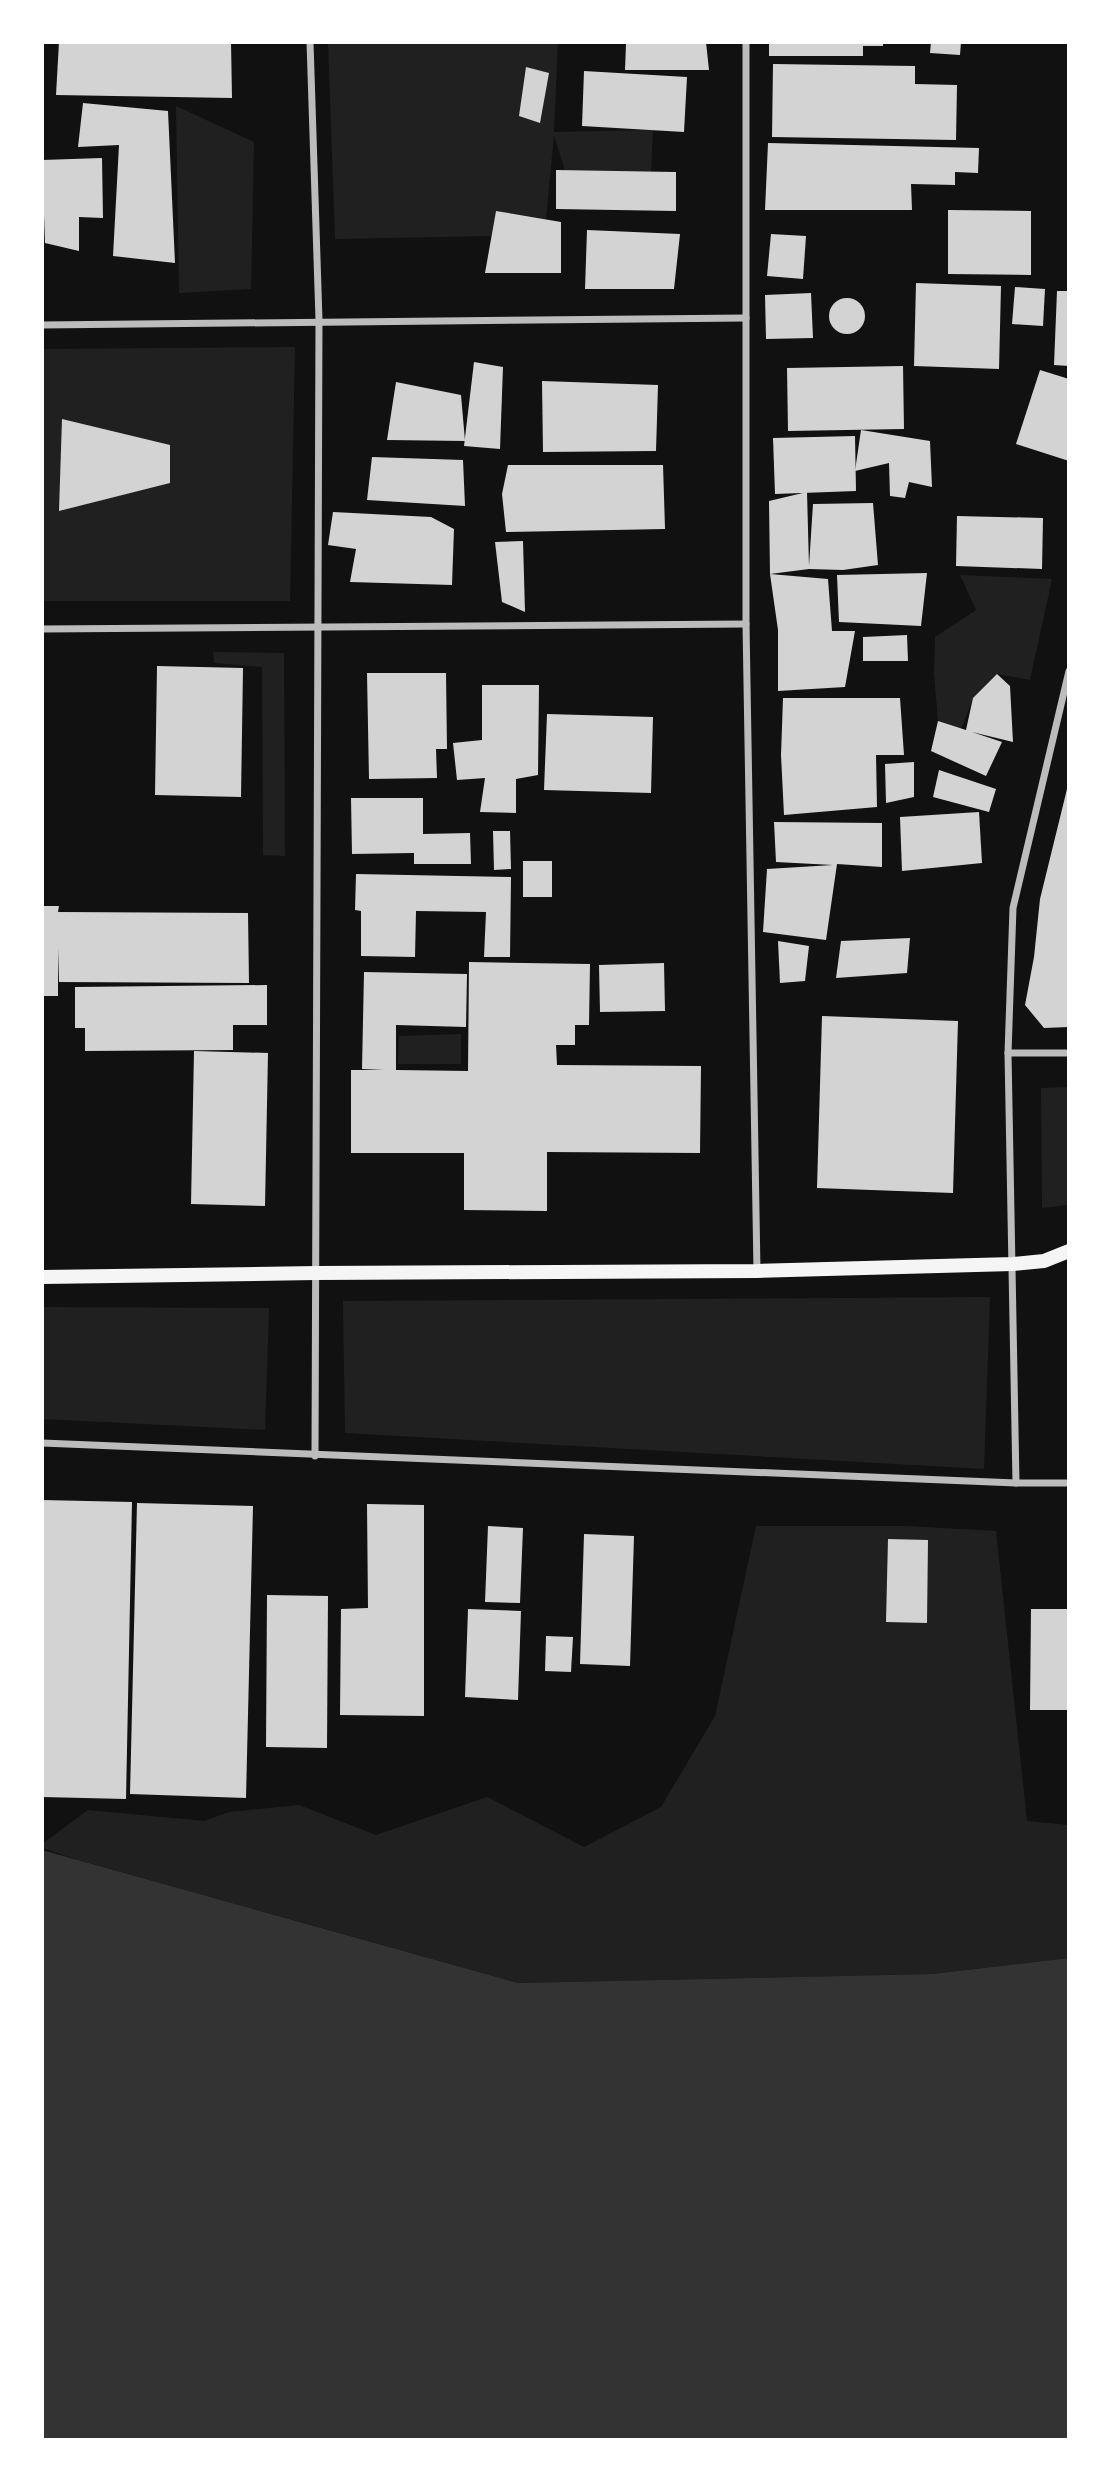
<svg xmlns="http://www.w3.org/2000/svg" width="1111" height="2482" font-family="Spectral,serif">
	<style>
		.green { fill: #202020 }
		.water { fill: #333 }
		.building { fill: #d3d3d3 }
		.lines { fill: none; stroke-linecap: round; stroke-linejoin: round }
		.minor { stroke: #bcbcbc; stroke-width: 7 }
		.secondary { stroke: #f5f5f5; stroke-width: 14 }
	</style>
	<rect width="100%" height="100%" fill="#111"/>
	<g class="green">
		<path d="M328,42H558L554,132L653,130L651,172L565,171L554,135L546,219L496,211L491,236L335,239Z"/>
		<path d="M176,106L254,142L251,289L179,293Z"/>
		<path d="M295,347L290,601H42V349Z"/>
		<path d="M960,575L1052,579L1030,680L997,674L973,698L961,730L938,721L934,673L935,637L976,610Z"/>
		<path d="M213,652L284,653L285,856L263,855L262,667L214,663Z"/>
		<path d="M461,1034V1064H398L399,1036Z"/>
		<path d="M1069,1087V1203L1067,1205L1042,1208L1041,1088Z"/>
		<path d="M990,1297L984,1469L345,1433L343,1301Z"/>
		<path d="M42,1307L269,1308L265,1430L42,1419Z"/>
		<path d="M756,1526H906L996,1531L1027,1821L1069,1825V1958L932,1974L518,1983L75,1859L42,1848V1844L88,1810L204,1821L229,1812L299,1805L376,1835L487,1797L584,1847L661,1807L715,1716Z"/>
	</g>
	<path class="water" d="M42,1850L518,1983L932,1974L1069,1958V2440H42Z"/>
	<g class="building">
		<path d="M59,42H231L232,98L56,95Z"/>
		<path d="M619,42H706L709,70H625L626,44H619Z"/>
		<path d="M769,42H883V46H863V56H769Z"/>
		<path d="M931,42H961L960,55L930,53Z"/>
		<path d="M773,64L915,66V84L957,85L956,140L772,137Z"/>
		<path d="M526,67L549,73L540,123L519,116Z"/>
		<path d="M584,71L687,77L684,132L582,126Z"/>
		<path d="M83,103L168,111L175,263L113,256L119,145L78,147Z"/>
		<path d="M768,143L979,148L978,173L955,172V185L911,184L912,210H765Z"/>
		<path d="M102,158L103,218L79,217V251L45,243L42,160Z"/>
		<path d="M556,170L676,172V211L556,209Z"/>
		<path d="M948,210L1031,211V275L948,274Z"/>
		<path d="M496,211L561,222V273H485Z"/>
		<path d="M587,230L680,234L674,289H585Z"/>
		<path d="M771,234L806,236L803,279L767,276Z"/>
		<path d="M916,283L1001,286L999,369L914,366Z"/>
		<path d="M1015,287L1045,289L1043,326L1012,324Z"/>
		<path d="M1057,291H1069V366L1054,365Z"/>
		<path d="M811,293L813,338L766,339L765,295Z"/>
		<circle cx="847" cy="316" r="18"/>
		<path d="M474,362L503,367L500,449L464,446Z"/>
		<path d="M903,366L904,429L788,431L787,368Z"/>
		<path d="M1040,370L1069,379V461L1016,444Z"/>
		<path d="M542,381L658,385L656,451L543,452Z"/>
		<path d="M396,382L461,395L465,441L387,440Z"/>
		<path d="M62,419L170,445V483L59,511Z"/>
		<path d="M861,430L930,441L932,487L909,482L905,498L890,496L889,463L855,471Z"/>
		<path d="M855,436L856,491L775,494L773,438Z"/>
		<path d="M372,457L463,460L465,506L367,500Z"/>
		<path d="M508,465H663L665,529L506,532L502,494Z"/>
		<path d="M807,492L809,566L813,504L873,503L878,565L843,570L809,569L770,574L769,501Z"/>
		<path d="M333,512L431,517L454,529L452,585L350,582L356,549L328,545Z"/>
		<path d="M957,516L1043,518L1042,569L956,566Z"/>
		<path d="M523,541L525,612L502,602L495,542Z"/>
		<path d="M927,573L921,626L839,622L837,575Z"/>
		<path d="M770,574L828,579L832,631H855L845,687L778,691V630Z"/>
		<path d="M907,635L908,661H863V637Z"/>
		<path d="M157,666L243,668L241,797L155,795Z"/>
		<path d="M367,673H446L447,749H436L437,778L369,779Z"/>
		<path d="M997,674L1010,686L1013,742L972,732L1002,742L986,776L931,751L938,721L966,730L973,698Z"/>
		<path d="M482,685H539L538,775L516,779V813L480,812L485,778L457,780L453,743L482,740Z"/>
		<path d="M783,698H900L904,755H876L877,807L784,815L781,755Z"/>
		<path d="M547,714L653,717L651,793L544,790Z"/>
		<path d="M914,762V797L886,803L885,764Z"/>
		<path d="M939,770L996,789L989,812L933,797Z"/>
		<path d="M1068,785L1069,1027L1044,1028L1025,1005L1034,957L1040,899Z"/>
		<path d="M351,798H423V834L470,833L471,864H414V853L352,854Z"/>
		<path d="M979,812L982,863L902,871L900,817Z"/>
		<path d="M774,822L882,823V867L837,864L826,940L763,932L767,869L833,865L776,862Z"/>
		<path d="M493,831H510L511,869L494,870Z"/>
		<rect x="523" y="861" width="29" height="36"/>
		<path d="M356,874L511,877L510,957H484L486,912L416,911L415,957L361,956V911L355,910Z"/>
		<path d="M42,906H59L58,912L248,913L249,983L59,982L58,948V996H42Z"/>
		<path d="M910,938L907,973L836,978L841,941Z"/>
		<path d="M778,941L809,946L805,981L780,983Z"/>
		<path d="M469,962L590,964L589,1025H575V1045H556L557,1065L701,1066L700,1153L547,1152V1211L464,1210V1153H351V1070H384L362,1069L364,972L467,974L466,1027L396,1025V1070L468,1071Z"/>
		<path d="M664,963L665,1011L600,1012L599,965Z"/>
		<path d="M267,985V1025H233V1050L85,1051V1028H75V987Z"/>
		<path d="M822,1016L958,1021L953,1193L817,1188Z"/>
		<path d="M194,1051L268,1053L265,1206L191,1204Z"/>
		<path d="M42,1500L132,1502L126,1799L42,1797Z"/>
		<path d="M137,1503L253,1506L246,1798L130,1794Z"/>
		<path d="M367,1504L424,1505V1716L340,1715L341,1609L368,1608Z"/>
		<path d="M488,1526L523,1528L520,1603L485,1602Z"/>
		<path d="M584,1534L634,1536L630,1666L580,1664Z"/>
		<path d="M888,1539L928,1540L927,1623L886,1622Z"/>
		<path d="M267,1595L328,1596L327,1748L266,1747Z"/>
		<path d="M468,1609L521,1611L518,1700L465,1697Z"/>
		<path d="M1031,1609H1069V1710H1030Z"/>
		<path d="M546,1636L573,1637L571,1672L545,1671Z"/>
	</g>
	<g class="lines">
		<g class="minor">
			<path d="M310,42L319,320L315,1456"/>
			<path d="M746,42V624L757,1271"/>
			<path d="M42,325L746,318"/>
			<path d="M42,629L746,624"/>
			<path d="M1008,1053H1069"/>
			<path d="M42,1443L1016,1483H1069"/>
			<path d="M1016,1483L1008,1053L1013,908L1069,671"/>
		</g>
		<path class="secondary" d="M42,1277L316,1273L757,1271L1013,1264L1044,1261L1069,1251"/>
	</g>
	<rect width="1111" height="2482" fill="none" stroke="#ffffff" stroke-width="88"/>
</svg>
